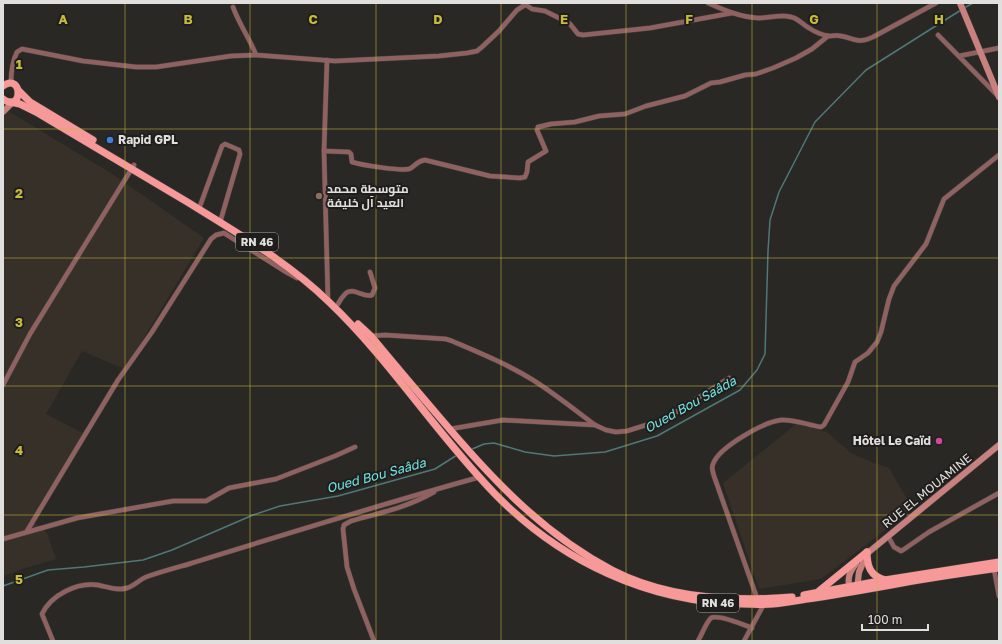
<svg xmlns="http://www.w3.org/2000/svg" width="1002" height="644" font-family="'Golos Text',Cairo,sans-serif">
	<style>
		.built { fill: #363028 }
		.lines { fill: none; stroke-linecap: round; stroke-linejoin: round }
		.stream { stroke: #4f7878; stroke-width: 1.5 }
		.minor-casing { stroke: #474542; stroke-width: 5.5 }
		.secondary-casing { stroke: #474542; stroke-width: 7 }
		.primary-casing { stroke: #474542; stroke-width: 8 }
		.minor { stroke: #8f6261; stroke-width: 4.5 }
		.secondary { stroke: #c98180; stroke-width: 6 }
		.primary { stroke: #f79998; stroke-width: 7 }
		.grid { fill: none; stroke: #c8bb3b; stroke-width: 1; stroke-opacity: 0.55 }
		.shop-dot { fill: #3f7fe0; stroke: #201e1c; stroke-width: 1.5 }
		.education-dot { fill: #8d6e63; stroke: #201e1c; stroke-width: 1.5 }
		.hotel-dot { fill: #d1479c; stroke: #201e1c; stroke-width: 1.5 }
		.labels { text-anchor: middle; stroke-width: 4; stroke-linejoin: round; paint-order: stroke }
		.shield { fill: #201e1c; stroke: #a7a5a3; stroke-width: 1 }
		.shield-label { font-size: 11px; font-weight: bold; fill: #e1dfdd }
		.poi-label { font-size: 12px; font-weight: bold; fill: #e1dfdd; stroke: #201e1c; text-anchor: start }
		.street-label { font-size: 12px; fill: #e1dfdd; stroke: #201e1c }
		.water-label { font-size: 13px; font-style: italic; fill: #72e2e3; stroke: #201e1c }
		.grid-label { font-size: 13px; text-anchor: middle; font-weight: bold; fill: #c8bb3b; stroke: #201e1c; stroke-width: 4; stroke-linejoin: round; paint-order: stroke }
	</style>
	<rect width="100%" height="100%" fill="#2a2825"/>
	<g class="built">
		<path d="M3,108L114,175L204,238L125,369L82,351L46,414L85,434L31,520L47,533L56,559L22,569L3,576Z"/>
		<path d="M796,424L827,432L851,453L874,463L889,468L913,509L821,579L759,589L723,483Z"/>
	</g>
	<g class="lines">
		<g class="stream">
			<path d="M964,8L973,3"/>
			<path d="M470,450L484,444L494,443L525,452L554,456L605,452L657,436L740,390L757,370L765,354L768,251L770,220L779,192L815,122L866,70L961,10"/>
			<path d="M3,586L48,570L84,567L143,560L172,550L253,515L280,506L338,496L435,469L457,455"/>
		</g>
		<g class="minor-casing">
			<g id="minor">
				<path d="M523,3L532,9L545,11L563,20L570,24L578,34L583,35L650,28L732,13"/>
				<path d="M708,3C724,10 740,17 758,18C769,18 781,14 791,17C798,18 803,25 809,28C815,32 822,35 829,36C833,36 837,35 841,36C856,39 858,44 873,37L936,3"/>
				<path d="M233,7C239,24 250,39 256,55L335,61L439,56L467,53L477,51L482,47L499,31L517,10L525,5"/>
				<path d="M938,35L998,96"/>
				<path d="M959,56L999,48"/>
				<path d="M327,60L324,151L328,301"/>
				<path d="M11,83C11,72 12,62 17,52L22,49L83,61L136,67H156L231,56L256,55"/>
				<path d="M324,151L349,152L351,154L352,162C361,165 400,171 409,169C415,167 416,161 425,160L490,176L520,178L525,177L527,172L528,162L546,151L537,130L538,127L551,124L575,122L599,116L625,114L646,106L685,96L711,83L720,82L745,75L756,74L773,68L796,58L812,49L828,36"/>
				<path d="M200,206L222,146L225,144L239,150L240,154L221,219"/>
				<path d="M338,304C340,300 343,296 346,293C354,287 363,298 372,295L375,288L370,272"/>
				<path d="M371,336L385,335L446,339L452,341C480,353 507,364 533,380C555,394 575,410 595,425L606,430L616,432L627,431L659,421L667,418L729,378"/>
				<path d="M3,385L30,334L134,165"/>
				<path d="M450,429L503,420L595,425"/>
				<path d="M27,531L118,380L152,332L211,239L216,235L224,233L286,272L297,278"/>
				<path d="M888,536L894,547L901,551L903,550L929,532L999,493"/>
				<path d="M3,539L77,518L173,501H206L229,488L276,479L335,456L355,447"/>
				<path d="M994,569L999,596"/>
				<path d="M757,598L714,476C713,472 711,468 713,464C719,447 764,422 781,420C794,419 808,425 821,427L824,425L848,382L855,362L868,353L877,342L881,332L889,299L894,286L926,244L944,199L999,155"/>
				<path d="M53,641L42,614C51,595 77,582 98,585C108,587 117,591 127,588C134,586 139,580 146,577C160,572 175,568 189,564C286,534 382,504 480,477"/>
				<path d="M374,641L354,589L347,567L343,529L344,525L351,521C380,513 408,507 434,492"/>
				<path d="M698,641C701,636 707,621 711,618C718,614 744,625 752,628"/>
				<path d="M744,641L764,604"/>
			</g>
		</g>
		<g class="secondary-casing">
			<g id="secondary">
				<path d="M960,3L999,97"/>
				<path d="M3,112L14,101"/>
				<path d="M864,556L999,445"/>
				<path d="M857,589L859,572L867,554"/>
				<path d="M850,590C847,579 849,572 856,564"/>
			</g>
		</g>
		<g class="primary-casing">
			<g id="primary">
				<path d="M3,86C23,72 23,114 3,99"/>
				<path d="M19,91L30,102L93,140"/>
				<path d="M10,102L20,104L36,112C87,142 138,173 189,203C237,233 288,262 329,302C390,360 435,432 494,493C560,561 648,603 744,604C753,604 763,605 772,604C784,603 795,601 807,599C835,595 863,590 891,585C927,578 963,573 999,568"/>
				<path d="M358,324L371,336C394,364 417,391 441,419C491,478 543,534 612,570C666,598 732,602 792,597"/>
				<path d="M867,552C867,566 870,576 885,580"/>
				<path d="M819,591L867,552"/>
				<path d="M804,595L885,580L999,562"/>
			</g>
		</g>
		<use href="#minor" class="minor"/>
		<use href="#secondary" class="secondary"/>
		<use href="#primary" class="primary"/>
	</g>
	<path class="grid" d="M125,3V641M250,3V641M376,3V641M501,3V641M626,3V641M752,3V641M877,3V641M3,129H999M3,258H999M3,386H999M3,515H999"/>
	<circle class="shop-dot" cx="110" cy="140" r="4"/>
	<circle class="education-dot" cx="319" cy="196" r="4"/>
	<circle class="hotel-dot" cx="939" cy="441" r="4"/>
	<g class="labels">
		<g class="shield">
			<rect x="236" y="233" width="42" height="18" rx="3"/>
			<rect x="697" y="594" width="42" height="18" rx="3"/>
		</g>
		<g class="shield-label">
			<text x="257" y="246">RN 46</text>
			<text x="718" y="607">RN 46</text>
		</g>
		<g class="poi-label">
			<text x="118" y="144">Rapid GPL</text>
			<text x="327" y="193">متوسطة محمد<tspan x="327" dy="14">العيد آل خليفة</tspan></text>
			<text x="931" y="445" text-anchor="end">Hôtel Le Caïd</text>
		</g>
		<g class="street-label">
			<text transform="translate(927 491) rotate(-39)" y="4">RUE EL MOUAMINE</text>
		</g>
		<g class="water-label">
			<text transform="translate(690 404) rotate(-29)" y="5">Oued Bou Saâda</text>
			<text transform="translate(376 475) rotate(-15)" y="5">Oued Bou Saâda</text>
		</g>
	</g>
	<g class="grid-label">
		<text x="63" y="24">A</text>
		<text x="188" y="24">B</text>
		<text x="313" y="24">C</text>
		<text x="438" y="24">D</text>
		<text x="564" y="24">E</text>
		<text x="689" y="24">F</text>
		<text x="814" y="24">G</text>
		<text x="939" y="24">H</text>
		<text x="19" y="69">1</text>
		<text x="19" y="198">2</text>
		<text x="19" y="327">3</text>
		<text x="19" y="455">4</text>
		<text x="19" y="584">5</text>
	</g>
	<rect width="1002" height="644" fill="none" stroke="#e1dfdd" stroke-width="8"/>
	<path d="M862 624v6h66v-6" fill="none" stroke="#e1dfdd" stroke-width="2"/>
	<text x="868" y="624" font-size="12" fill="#e1dfdd" stroke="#201e1c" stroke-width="3" paint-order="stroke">100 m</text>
</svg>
